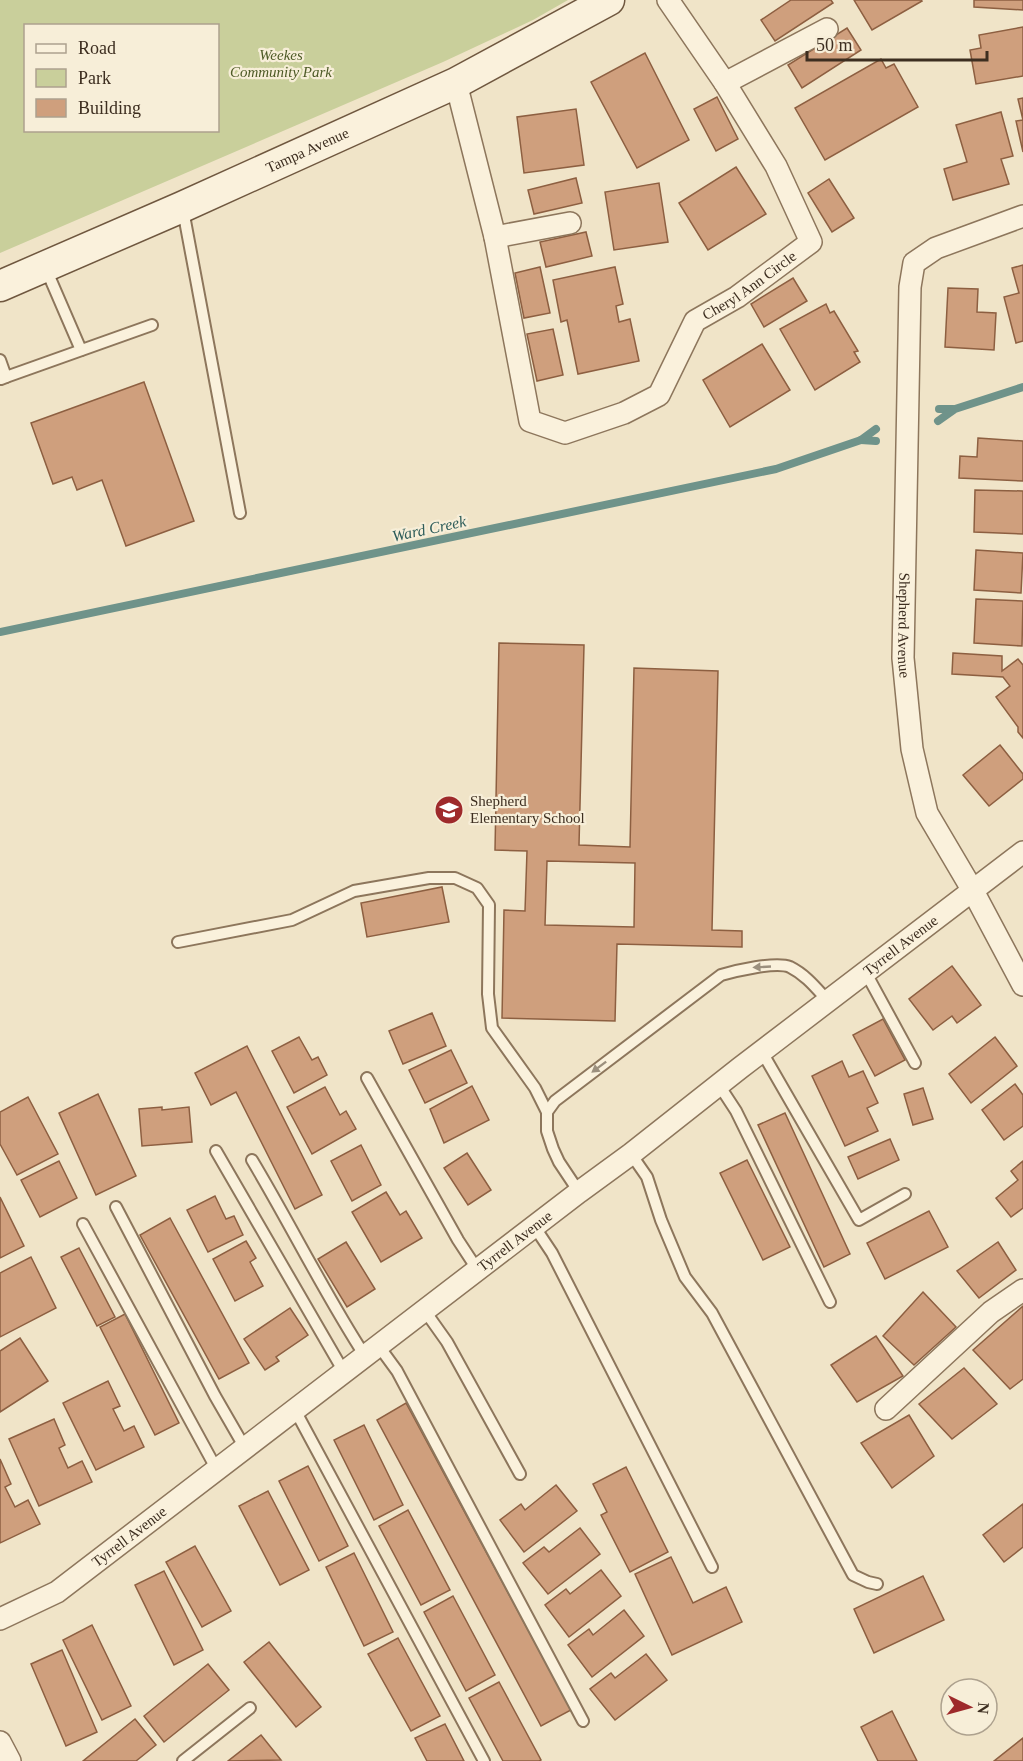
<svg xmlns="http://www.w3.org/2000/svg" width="1023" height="1761" font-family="Georgia,serif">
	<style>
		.green { fill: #c9cf9b; fill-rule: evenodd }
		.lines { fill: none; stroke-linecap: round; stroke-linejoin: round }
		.stream { stroke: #6f938a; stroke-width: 8 }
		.building { fill: #cf9f7d; stroke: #8d5f41; stroke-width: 1.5; fill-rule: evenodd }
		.lane-casing { stroke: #8d765c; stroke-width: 14 }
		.street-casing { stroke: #8d765c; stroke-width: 24 }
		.secondary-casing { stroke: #6f573f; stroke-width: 33 }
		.lane { stroke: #faf1dc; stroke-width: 10 }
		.street { stroke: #faf1dc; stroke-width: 21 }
		.secondary { stroke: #faf1dc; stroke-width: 30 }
		.oneway { fill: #9c907e }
		.labels { text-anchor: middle; stroke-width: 4.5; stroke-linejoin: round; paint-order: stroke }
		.park-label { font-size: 15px; font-style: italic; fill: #4d5a26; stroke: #f7eed8 }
		.street-label { font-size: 15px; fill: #3d2e20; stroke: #f7eed8 }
		.poi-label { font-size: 15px; fill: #3d2e20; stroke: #f7eed8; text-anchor: start }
		.water-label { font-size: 16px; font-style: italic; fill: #2f5d5a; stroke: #f7eed8 }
	</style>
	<rect width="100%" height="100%" fill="#f0e4c8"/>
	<path class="green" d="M0,0H568L533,20L443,62L0,253ZM26,26H218V130H26Z"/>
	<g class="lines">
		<g class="stream">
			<path d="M939,409H953"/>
			<path d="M938,421L955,409L1023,387"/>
			<path d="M861,440L876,441"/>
			<path d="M0,632L776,469L861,440L876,429"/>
		</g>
	</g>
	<g class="building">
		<path d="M791,0H831L833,3L775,41L761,20Z"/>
		<path d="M854,0H921L922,1L872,30Z"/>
		<path d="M974,0H1023V10L974,7Z"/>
		<path d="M1023,27V76L976,84L970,50L981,48L979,35Z"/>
		<path d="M847,28L861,50L802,88L788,65Z"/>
		<path d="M645,53L689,140L637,168L591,82Z"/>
		<path d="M881,59L886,68L894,64L918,107L825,160L795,108Z"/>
		<path d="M717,97L738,139L716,151L694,109Z"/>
		<path d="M1023,98V152L1016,121L1023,120L1018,99Z"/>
		<path d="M576,109L584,165L524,173L517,117Z"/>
		<path d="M1001,112L1013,156L1001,159L1009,184L953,200L944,169L967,162L956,125Z"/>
		<path d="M736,167L766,214L708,250L679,203Z"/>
		<path d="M576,178L582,203L534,214L528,190Z"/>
		<path d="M829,179L854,218L832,232L808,193Z"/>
		<path d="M659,183L668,242L614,250L605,192Z"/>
		<path d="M586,232L592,256L546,267L540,242Z"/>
		<path d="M1023,265V341L1016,343L1004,297L1019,293L1012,268Z"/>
		<path d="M540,267L550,313L524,318L515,273Z"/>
		<path d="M615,267L623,304L616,306L619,322L630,319L639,361L578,374L567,320L561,322L553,280Z"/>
		<path d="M793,278L807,301L764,327L751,304Z"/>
		<path d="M948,288L978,289L977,312L996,313L994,350L945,347Z"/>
		<path d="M826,304L830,313L834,311L858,351L854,352L860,362L815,390L780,329Z"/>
		<path d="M553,329L563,375L537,381L527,334Z"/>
		<path d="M762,344L790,390L730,427L703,380Z"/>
		<path d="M144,382L194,521L126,546L102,480L77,490L72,477L53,484L31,423Z"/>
		<path d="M978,438L1023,441V481L959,478L960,456L977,457Z"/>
		<path d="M975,490L1023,491V534L974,532Z"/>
		<path d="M976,550L1023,553L1021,593L974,590Z"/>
		<path d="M976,599L1023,601L1022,646L974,643Z"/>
		<path d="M499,643L584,645L579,845L630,847L634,668L718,671L712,930L742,931V947L617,944L615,1021L502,1018L504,910L525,911L527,851L495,850ZM547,861L635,863L634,927L545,925Z"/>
		<path d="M953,653L1002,656V671L1018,659L1023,665V738L1018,732V727L996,697L1010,686L1003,677L952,674Z"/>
		<path d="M1000,745L1023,774V779L989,806L963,775Z"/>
		<path d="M442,887L449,922L367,937L361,903Z"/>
		<path d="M952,966L981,1005L957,1023L952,1016L933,1030L909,999Z"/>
		<path d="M432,1013L446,1046L403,1064L389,1031Z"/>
		<path d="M883,1019L905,1060L875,1076L853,1035Z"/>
		<path d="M299,1037L312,1060L318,1057L327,1075L294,1093L272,1051Z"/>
		<path d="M995,1037L1017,1066L971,1103L949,1074Z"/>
		<path d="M247,1046L322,1195L295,1209L236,1092L211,1105L195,1073Z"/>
		<path d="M451,1050L467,1083L425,1103L409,1070Z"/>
		<path d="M842,1061L849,1077L863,1071L878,1103L867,1108L878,1131L845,1146L812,1076Z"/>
		<path d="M1015,1084L1023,1095V1126L1004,1140L982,1110Z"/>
		<path d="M472,1086L489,1120L444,1143L430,1109Z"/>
		<path d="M325,1087L340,1115L346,1111L356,1129L312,1154L287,1107Z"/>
		<path d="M923,1088L933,1119L913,1125L904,1094Z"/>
		<path d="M98,1094L136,1176L96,1195L59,1113Z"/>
		<path d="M28,1097L58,1154L17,1175L0,1144V1112Z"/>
		<path d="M162,1107V1110L189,1107L192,1142L142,1146L139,1109Z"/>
		<path d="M785,1113L850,1254L824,1267L758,1125Z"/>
		<path d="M890,1139L899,1160L858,1179L848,1157Z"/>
		<path d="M361,1145L381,1185L352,1201L331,1161Z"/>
		<path d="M467,1153L491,1190L468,1205L444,1168Z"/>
		<path d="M747,1160L790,1247L763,1260L720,1173Z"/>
		<path d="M59,1161L77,1198L40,1217L21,1180Z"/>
		<path d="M1023,1161V1208L1011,1217L996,1198L1018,1180L1011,1171Z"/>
		<path d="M386,1192L400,1215L406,1211L422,1238L381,1262L352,1212Z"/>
		<path d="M215,1196L226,1219L234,1216L243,1235L208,1252L187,1210Z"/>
		<path d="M0,1197L24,1246L0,1258Z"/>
		<path d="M929,1211L948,1247L885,1279L867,1243Z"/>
		<path d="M170,1218L249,1363L219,1379L140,1235Z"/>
		<path d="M246,1241L256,1258L250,1262L263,1286L235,1301L213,1259Z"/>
		<path d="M346,1242L375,1289L347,1307L318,1259Z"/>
		<path d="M998,1242L1016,1270L979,1298L957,1271Z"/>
		<path d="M79,1248L115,1317L97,1326L61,1257Z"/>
		<path d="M31,1257L56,1308L0,1337V1273Z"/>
		<path d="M923,1292L956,1327L914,1365L883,1336Z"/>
		<path d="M1023,1306V1379L1010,1389L973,1350Z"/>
		<path d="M290,1308L308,1335L276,1357L279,1361L265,1370L244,1339Z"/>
		<path d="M125,1314L179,1423L155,1435L100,1327Z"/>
		<path d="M876,1336L903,1376L857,1402L831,1365Z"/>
		<path d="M20,1338L48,1381L0,1412V1351Z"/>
		<path d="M964,1368L997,1404L952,1439L919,1404Z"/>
		<path d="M108,1381L120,1406L113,1409L124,1431L134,1426L144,1447L96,1470L63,1403Z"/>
		<path d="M406,1403L571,1710L541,1726L377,1420Z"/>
		<path d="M909,1415L934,1456L892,1488L861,1443Z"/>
		<path d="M54,1419L65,1445L59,1448L68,1468L82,1461L92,1482L39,1506L9,1439Z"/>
		<path d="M364,1425L403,1505L374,1520L334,1440Z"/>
		<path d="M0,1459L11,1484L5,1487L15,1507L28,1500L40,1524L0,1543Z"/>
		<path d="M308,1466L348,1546L319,1561L279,1481Z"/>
		<path d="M626,1467L668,1552L630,1572L601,1515L607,1512L593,1484Z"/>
		<path d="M556,1485L577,1511L524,1552L500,1520L521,1504L525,1510Z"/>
		<path d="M268,1491L309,1570L280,1585L239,1506Z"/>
		<path d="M1023,1504V1547L1004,1562L983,1535Z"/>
		<path d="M408,1510L450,1590L421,1605L379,1526Z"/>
		<path d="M580,1528L600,1554L548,1594L523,1563L544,1547L549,1552Z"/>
		<path d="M195,1546L231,1611L202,1627L166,1562Z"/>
		<path d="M354,1553L393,1632L364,1646L326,1567Z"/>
		<path d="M671,1557L693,1603L726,1587L742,1622L672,1655L635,1574Z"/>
		<path d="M601,1570L621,1596L569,1637L545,1605L566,1589L570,1594Z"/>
		<path d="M164,1571L203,1650L174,1665L135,1585Z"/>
		<path d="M923,1576L944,1620L874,1653L854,1609Z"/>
		<path d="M453,1596L495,1675L466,1691L424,1612Z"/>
		<path d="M624,1610L644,1636L592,1677L568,1645L589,1629L593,1635Z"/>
		<path d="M92,1625L131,1706L102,1720L63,1640Z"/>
		<path d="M398,1638L440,1716L411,1731L368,1654Z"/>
		<path d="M269,1642L321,1707L296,1727L244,1662Z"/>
		<path d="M62,1650L97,1732L66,1746L31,1664Z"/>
		<path d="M646,1654L667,1680L615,1720L590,1689L611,1673L615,1678Z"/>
		<path d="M208,1664L229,1690L164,1742L144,1716Z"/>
		<path d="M499,1682L541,1760L539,1761H503L469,1698Z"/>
		<path d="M892,1711L917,1761H878L861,1727Z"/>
		<path d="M135,1719L156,1745L136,1761H83Z"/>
		<path d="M445,1724L464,1761H427L415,1738Z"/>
		<path d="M261,1735L281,1760L228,1761Z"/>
		<path d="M1023,1738V1761H994Z"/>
	</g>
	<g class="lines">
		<g class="lane-casing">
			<g id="lane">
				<path d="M183,210L240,513"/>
				<path d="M46,269L81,350"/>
				<path d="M0,360L6,377L1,379"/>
				<path d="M6,377L152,325"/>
				<path d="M178,942L292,920L354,891L429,878H455L477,888L489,905L488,994L492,1028L535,1088L547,1112V1131L553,1149L559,1162L579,1192"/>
				<path d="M866,973L915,1063"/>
				<path d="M762,1052L859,1220L905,1194"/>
				<path d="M367,1078L458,1240L477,1269"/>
				<path d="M719,1085L736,1111L830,1302"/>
				<path d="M547,1112L555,1101L721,975C735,971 776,961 790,967C806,975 816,988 828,1001"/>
				<path d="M216,1151L344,1372"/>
				<path d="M631,1154L647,1177L661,1220L685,1277L712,1313L853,1575L868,1582L877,1584"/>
				<path d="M252,1160C291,1225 324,1293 365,1356"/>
				<path d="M116,1207L215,1396L245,1448"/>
				<path d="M83,1224L217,1470"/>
				<path d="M534,1226L552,1253L712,1567"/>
				<path d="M425,1311L447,1342L520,1474"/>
				<path d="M378,1345L397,1371L583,1721"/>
				<path d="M295,1410L484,1761"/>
				<path d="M183,1761L250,1708"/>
			</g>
		</g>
		<g class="street-casing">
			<g id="street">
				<path id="s1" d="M456,83L495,237L530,421L565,433L624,413L659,395L695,321L737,297L811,242L776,166L725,83L668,0"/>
				<path d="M725,83L827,29"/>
				<path id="s2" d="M1023,216L936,248L914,263L910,287L903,658L912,749L927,813L973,891L1023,985"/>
				<path d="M495,237L570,223"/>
				<path d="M886,1409L991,1312L1023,1290"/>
				<path id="s3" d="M0,1619L57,1592L579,1192L631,1154L740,1068L1023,852"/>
				<path d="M0,1742L10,1761"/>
			</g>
		</g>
		<g class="secondary-casing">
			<g id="secondary">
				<path id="s4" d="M0,286L182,207L456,83L609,0"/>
			</g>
		</g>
		<use href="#lane" class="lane"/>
		<use href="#street" class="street"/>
		<use href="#secondary" class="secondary"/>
	</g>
	<defs><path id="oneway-solid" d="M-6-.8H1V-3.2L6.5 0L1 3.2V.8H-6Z" transform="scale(1.5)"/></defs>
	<g class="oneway">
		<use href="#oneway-solid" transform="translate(762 967) rotate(177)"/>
		<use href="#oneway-solid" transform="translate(599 1067) rotate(143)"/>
	</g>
	<defs>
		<g id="school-disc" transform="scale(1.5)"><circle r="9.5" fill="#9e2a2b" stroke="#f7eed8"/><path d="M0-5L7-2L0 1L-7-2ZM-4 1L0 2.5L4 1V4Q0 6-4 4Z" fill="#fff"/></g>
	</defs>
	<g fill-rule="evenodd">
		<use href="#school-disc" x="449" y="810"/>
	</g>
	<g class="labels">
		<g class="park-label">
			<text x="281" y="60">Weekes<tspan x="281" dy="17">Community Park</tspan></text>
		</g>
		<g class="street-label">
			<text dy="5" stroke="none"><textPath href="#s4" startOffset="336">Tampa Avenue</textPath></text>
			<text dy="5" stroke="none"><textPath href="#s1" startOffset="632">Cheryl Ann Circle</textPath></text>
			<text dy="5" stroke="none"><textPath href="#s2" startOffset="482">Shepherd Avenue</textPath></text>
			<text dy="5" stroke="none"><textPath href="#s3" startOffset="1126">Tyrrell Avenue</textPath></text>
			<text dy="5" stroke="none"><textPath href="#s3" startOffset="640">Tyrrell Avenue</textPath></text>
			<text dy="5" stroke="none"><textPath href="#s3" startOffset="154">Tyrrell Avenue</textPath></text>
		</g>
		<g class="poi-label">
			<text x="470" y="806">Shepherd<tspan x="470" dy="17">Elementary School</tspan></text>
		</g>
		<g class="water-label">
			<text transform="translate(429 528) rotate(-12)" y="6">Ward Creek</text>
		</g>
	</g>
	<rect x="24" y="24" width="195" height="108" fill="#f7eed8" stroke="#ada18e" stroke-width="1.5"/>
	<rect x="36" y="44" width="30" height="9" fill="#faf1dc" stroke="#ada18e" stroke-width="1.5"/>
	<text x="78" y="54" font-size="18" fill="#3d2e20">Road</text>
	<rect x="36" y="69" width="30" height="18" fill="#c9cf9b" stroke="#ada18e" stroke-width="1.5"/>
	<text x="78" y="84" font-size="18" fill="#3d2e20">Park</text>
	<rect x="36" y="99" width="30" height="18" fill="#cf9f7d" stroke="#ada18e" stroke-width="1.5"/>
	<text x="78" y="114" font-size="18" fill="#3d2e20">Building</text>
	<g transform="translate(969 1707) rotate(95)"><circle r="28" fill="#f7eed8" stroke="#ada18e" stroke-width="1.5"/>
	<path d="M0-4.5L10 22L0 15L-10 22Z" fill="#9e2a2b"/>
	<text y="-9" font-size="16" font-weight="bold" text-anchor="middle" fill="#3d2e20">N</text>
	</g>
	<path d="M807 51v9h180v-9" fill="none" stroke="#3d2e20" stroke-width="3"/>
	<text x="816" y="51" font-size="18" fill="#3d2e20" stroke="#f7eed8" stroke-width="4.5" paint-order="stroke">50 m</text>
</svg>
